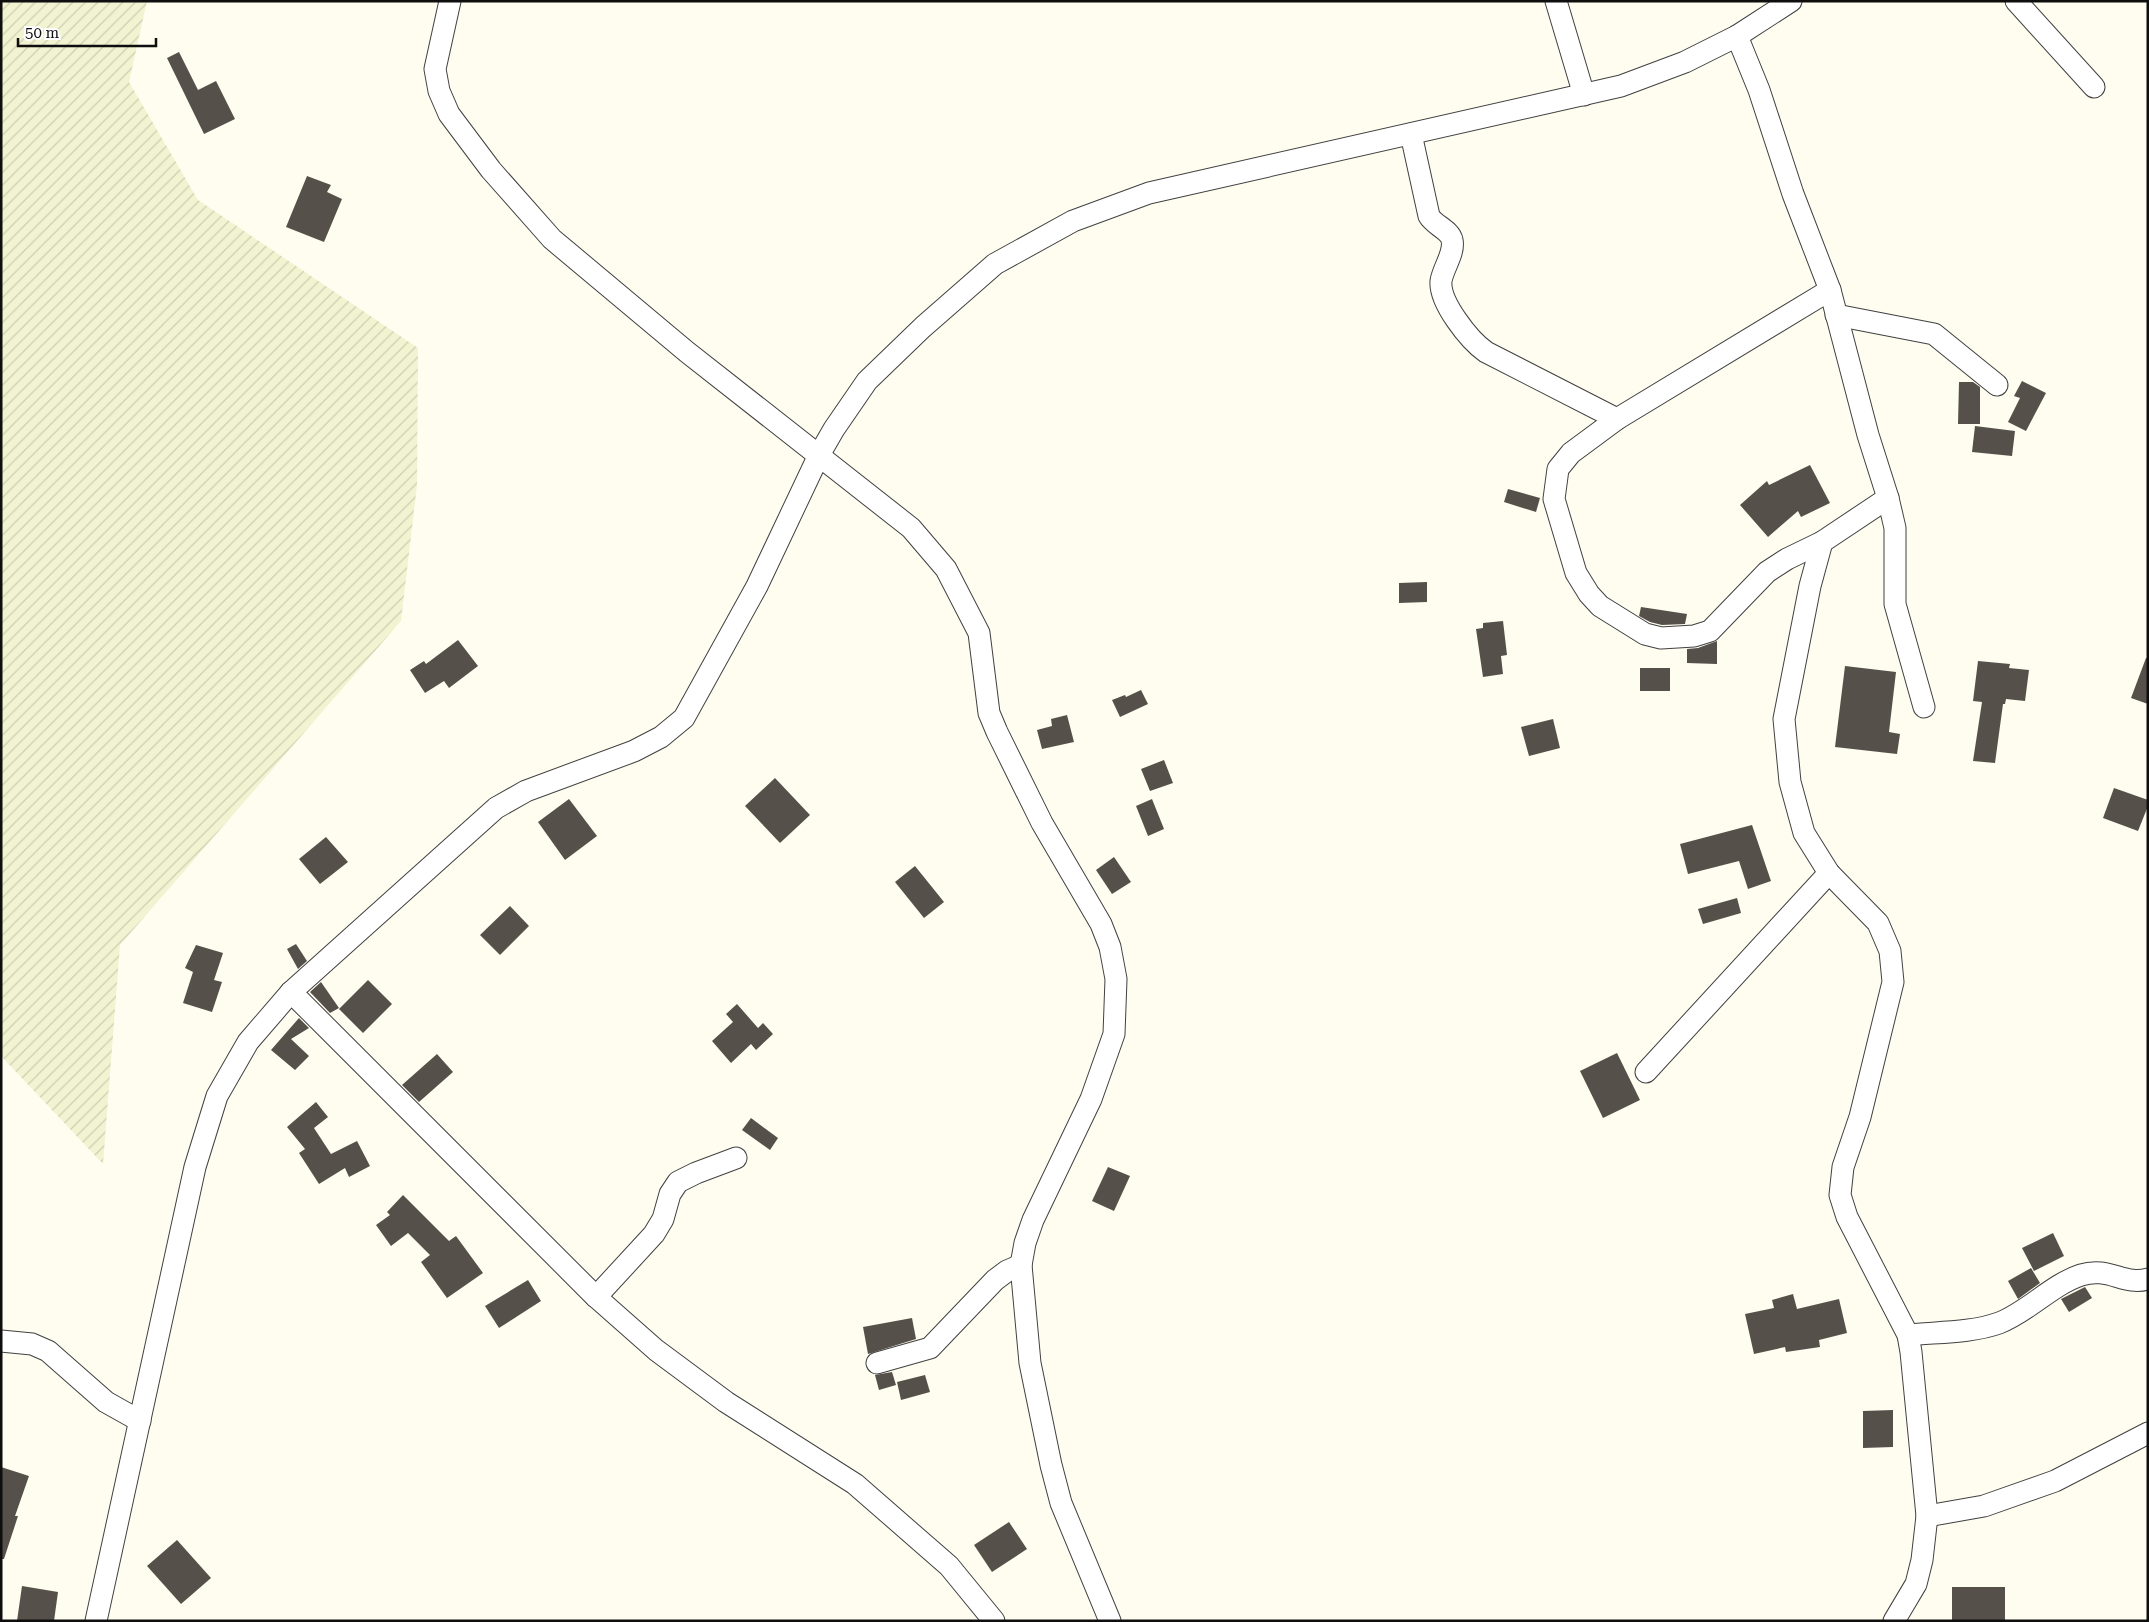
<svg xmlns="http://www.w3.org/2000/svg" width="2149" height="1622" font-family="'Roboto Serif',serif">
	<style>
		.farmland { fill: url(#farmland-furrows) }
		.building { fill: #56504b }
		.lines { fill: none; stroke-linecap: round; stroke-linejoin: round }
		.minor-casing { stroke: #414141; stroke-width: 23 }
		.minor { stroke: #fff; stroke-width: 21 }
	</style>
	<defs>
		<pattern id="farmland-furrows" width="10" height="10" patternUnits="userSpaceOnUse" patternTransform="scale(1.25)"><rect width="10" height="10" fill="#f2f3d1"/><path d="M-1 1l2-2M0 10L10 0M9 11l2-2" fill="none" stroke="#cecfb2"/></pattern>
	</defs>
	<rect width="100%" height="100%" fill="#fefdef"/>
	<path class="farmland" d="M1,1H147L129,82L198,200L418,348L417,485L401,621L120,945L103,1164L1,1056Z"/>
	<g class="building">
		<path d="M179,52L198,90L216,81L235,119L204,134L167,58Z"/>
		<path d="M307,176L331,185L327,192L342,199L324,242L286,227Z"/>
		<path d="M2022,381L2046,393L2026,431L2008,422L2020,398L2014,396Z"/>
		<path d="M1959,382H1973L1980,387V424H1958Z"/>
		<path d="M1975,426L2015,431L2012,456L1972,452Z"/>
		<path d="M1810,465L1830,503L1801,517L1798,511L1768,537L1740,505L1767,481L1769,485Z"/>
		<path d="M1508,489L1540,498L1536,512L1504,502Z"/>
		<path d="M1427,582V602L1399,603V583Z"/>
		<path d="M1641,607L1687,614L1685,624L1662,625L1650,622L1639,616Z"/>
		<path d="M1503,621L1507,655L1501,656L1503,674L1483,677L1476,629L1483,628V623Z"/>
		<path d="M458,640L478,666L449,688L444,681L425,693L410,670L424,661L426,664Z"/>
		<path d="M1717,641V664L1687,663V649L1698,648Z"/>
		<path d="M2146,658H2148V704L2131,698Z"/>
		<path d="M1978,661L2010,664L2009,668L2029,670L2025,701L2006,699L2005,704H2003L1995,763L1973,761L1982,702L1973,701Z"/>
		<path d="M1845,666L1896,672L1889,732L1900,734L1897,754L1835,747Z"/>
		<rect x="1640" y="668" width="30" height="23"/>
		<path d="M1141,690L1148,704L1120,717L1112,700L1125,695L1126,697Z"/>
		<path d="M1067,715L1074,742L1042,749L1037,730L1052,726L1051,719Z"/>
		<path d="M1553,719L1560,748L1529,756L1521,727Z"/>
		<path d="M1164,760L1173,783L1150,791L1141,769Z"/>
		<path d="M775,778L810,815L780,843L745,806Z"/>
		<path d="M2114,788L2148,800V806L2138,831L2103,818Z"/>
		<path d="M569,799L597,836L565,860L538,822Z"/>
		<path d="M1152,799L1164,829L1148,836L1136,806Z"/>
		<path d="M1752,825L1771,881L1748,889L1739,861L1688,874L1680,844Z"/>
		<path d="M326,837L348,862L320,884L299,859Z"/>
		<path d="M1114,857L1131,882L1112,894L1096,870Z"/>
		<path d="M915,866L944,902L924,918L895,882Z"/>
		<path d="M1737,898L1741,913L1703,924L1698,909Z"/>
		<path d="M510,906L529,926L500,955L480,935Z"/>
		<path d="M296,944L307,961L298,969L287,949Z"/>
		<path d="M196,945L223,953L214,980L222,982L212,1012L183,1003L193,972L185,968Z"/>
		<path d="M368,980L392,1004L363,1033L339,1009Z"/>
		<path d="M321,982L339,1008L330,1013L310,992Z"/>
		<path d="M737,1004L758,1028L763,1023L773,1034L756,1050L751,1044L731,1063L712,1041L733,1022L726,1014Z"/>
		<path d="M299,1018L309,1028L291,1039L309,1056L295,1070L271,1050Z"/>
		<path d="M1617,1053L1640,1100L1603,1118L1580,1071Z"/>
		<path d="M437,1054L453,1072L419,1102L402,1085Z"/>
		<path d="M316,1102L328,1117L314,1128L331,1154L357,1141L370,1166L349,1177L345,1168L319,1184L299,1153L305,1149L287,1127Z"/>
		<path d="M751,1118L778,1138L770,1150L742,1130Z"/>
		<path d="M1108,1167L1130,1176L1114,1211L1092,1201Z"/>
		<path d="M403,1195L449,1241L456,1236L483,1273L447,1298L421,1262L430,1255L408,1233L391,1246L376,1225L390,1215L387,1212Z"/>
		<path d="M2053,1233L2064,1256L2034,1271L2022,1248Z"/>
		<path d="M2031,1268L2040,1283L2018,1299L2008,1281Z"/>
		<path d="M528,1280L541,1301L499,1328L485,1306Z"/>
		<path d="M2085,1287L2092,1298L2069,1312L2061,1299Z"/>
		<path d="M1793,1294L1797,1309L1839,1299L1847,1333L1819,1340L1820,1347L1786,1352L1785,1347L1754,1354L1745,1314L1774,1308L1772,1300Z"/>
		<path d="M912,1318L916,1339L868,1354L863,1327Z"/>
		<path d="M892,1372L896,1385L879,1390L875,1375Z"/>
		<path d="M925,1375L930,1392L901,1400L897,1382Z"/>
		<path d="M1893,1410V1447L1863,1448V1411Z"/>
		<path d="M1,1467L29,1476L15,1516H18L4,1559H1Z"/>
		<path d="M1009,1522L1027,1549L992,1572L974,1545Z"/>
		<path d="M177,1540L211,1578L181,1604L147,1566Z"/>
		<path d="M22,1586L58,1592L54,1621H17Z"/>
		<rect x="1952" y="1587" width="53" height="34"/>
	</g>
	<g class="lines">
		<g class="minor-casing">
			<g id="minor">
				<path d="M450,1L435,69L439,91L449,114L491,170L552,239L687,352L911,528L946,569L979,633L989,713L997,732L1042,823L1101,924L1110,947L1116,979L1114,1034L1091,1099L1033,1220L1025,1243L1021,1265L1030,1363L1051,1465L1061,1503L1110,1621"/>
				<path d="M1556,1L1584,95"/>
				<path d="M2016,1L2094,87"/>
				<path d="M1737,36L1759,90L1793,194L1830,290L1868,435L1888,498L1895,528V604L1924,707"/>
				<path d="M1411,134L1429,216C1434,225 1450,230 1452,240C1455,253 1443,268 1441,281C1439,302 1469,340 1486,352L1617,419"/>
				<path d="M1830,290L1617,419L1571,453L1558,469L1554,499L1576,573L1589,594L1600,606L1645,634L1661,638L1694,636L1710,631L1767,572L1787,559L1822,542L1888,498"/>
				<path d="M1836,315L1934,334L1997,385"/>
				<path d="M1822,542L1810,586L1784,719L1790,782L1804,833L1829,873L1878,923L1890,951L1893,982L1860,1117L1843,1167L1840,1195L1847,1217L1908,1335L1911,1352L1927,1516L1922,1560L1916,1584L1894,1621"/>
				<path d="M291,992L596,1297L656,1350L726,1402L855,1484L949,1566L994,1621"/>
				<path d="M1646,1072L1829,873"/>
				<path d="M596,1297L654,1234L663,1219L670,1194L678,1182L696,1173L736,1158"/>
				<path d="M1908,1335C1937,1332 1971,1333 1999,1323C2028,1312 2051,1285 2081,1275C2109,1266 2124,1286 2148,1279"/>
				<path d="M1,1341L32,1344L48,1351L106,1402L140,1421"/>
				<path d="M877,1363L930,1348L995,1280L1007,1271L1021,1265"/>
				<path d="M1927,1516L1984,1506L2055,1481L2148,1433"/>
				<path d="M96,1621L195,1167L217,1096L248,1042L291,992L496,808L526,791L634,751L661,737L684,718L757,586L819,455L834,429L867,381L923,327L995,264L1073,221L1149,193L1621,86L1685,62L1737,36L1791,1"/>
			</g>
		</g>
		<use href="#minor" class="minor"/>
	</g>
	<rect width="2149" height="1622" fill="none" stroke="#0e0e0e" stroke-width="5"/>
	<path d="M18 38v8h138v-8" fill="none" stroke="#0e0e0e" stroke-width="2.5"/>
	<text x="25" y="38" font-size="15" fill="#0e0e0e" stroke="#ffffff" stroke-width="4" paint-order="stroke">50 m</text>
</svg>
